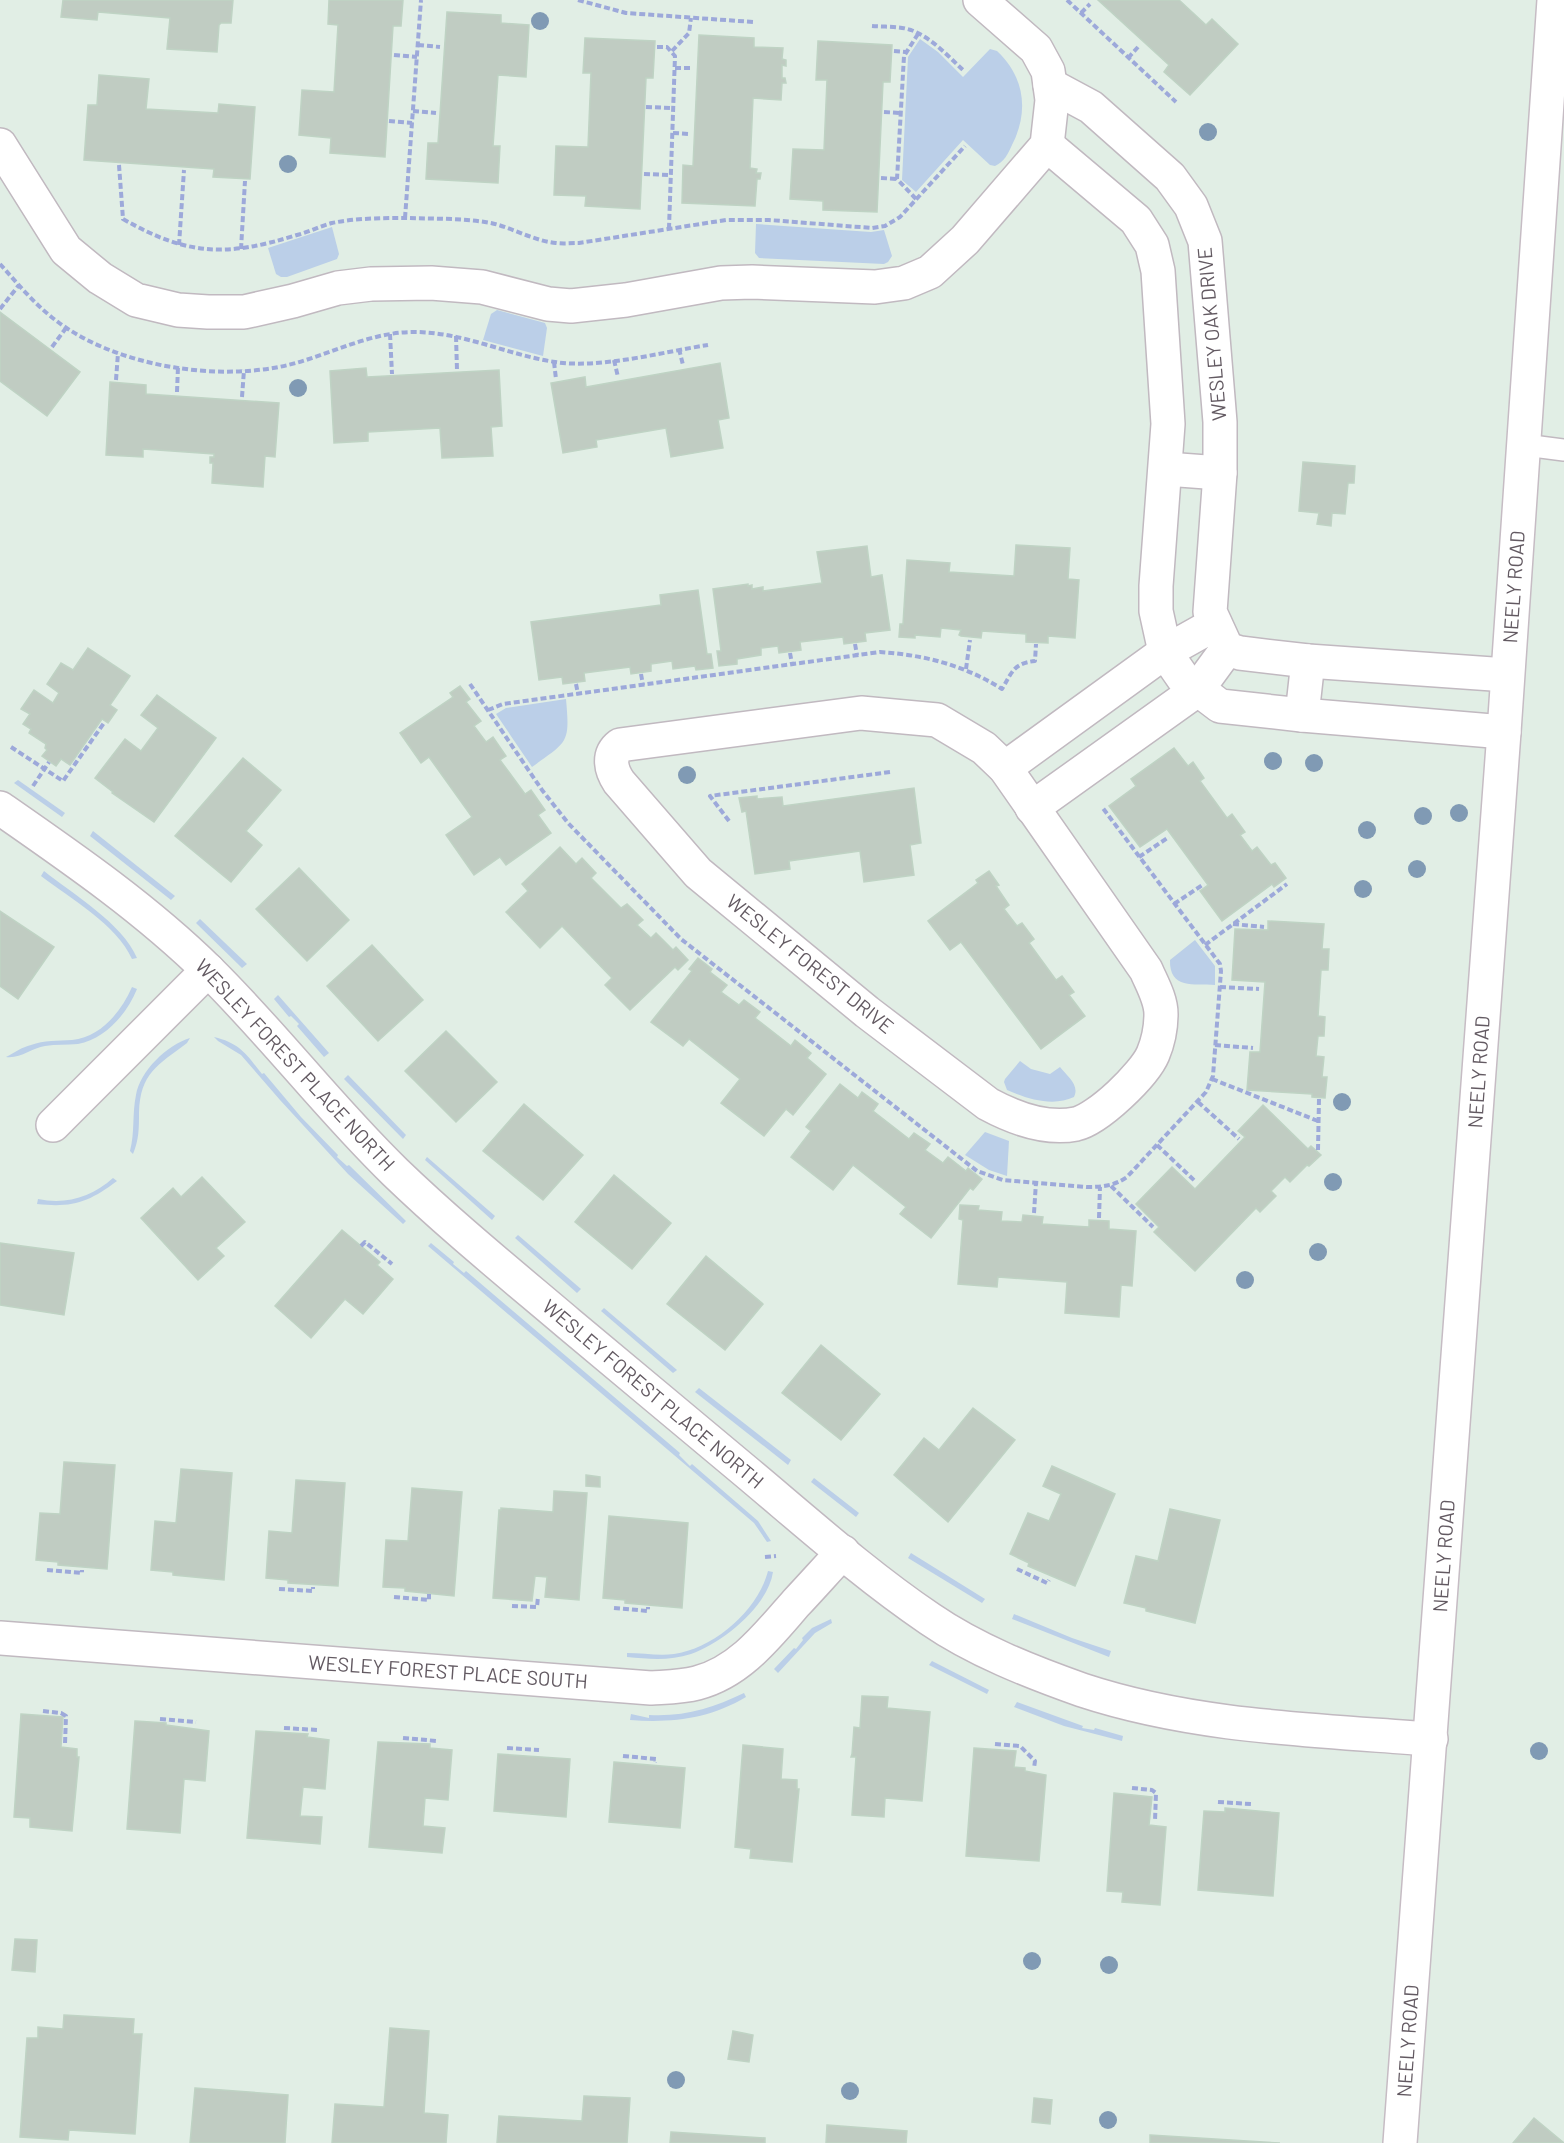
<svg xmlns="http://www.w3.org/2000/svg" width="1564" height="2143" font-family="Barlow,sans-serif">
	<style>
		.green { fill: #bbcfe8 }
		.building { fill: #c0ccc2; stroke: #bfd3c4; stroke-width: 1.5 }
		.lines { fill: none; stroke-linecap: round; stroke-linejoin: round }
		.lane-casing { stroke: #c1b9c0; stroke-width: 24 }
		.street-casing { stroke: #c1b9c0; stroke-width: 36 }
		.secondary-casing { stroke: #c6bcc4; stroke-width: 36 }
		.path { stroke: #9da9da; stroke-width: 4; stroke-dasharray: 6 3; stroke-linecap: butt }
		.lane { stroke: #fff; stroke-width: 21 }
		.street { stroke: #fff; stroke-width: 33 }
		.secondary { stroke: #fff; stroke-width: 33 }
		.tree { fill: #809ab4 }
		.labels { text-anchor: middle; stroke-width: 6; stroke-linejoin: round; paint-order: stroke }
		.street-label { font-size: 20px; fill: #635a62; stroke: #fff }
	</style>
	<rect width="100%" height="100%" fill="#e1eee5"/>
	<g class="green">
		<path d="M920,39L938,52L963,77L990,49L997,51C1025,77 1029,112 1012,145C1008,154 1004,162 995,166L990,165L963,140L916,192L902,180L908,57Z"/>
		<path d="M756,224L871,232L884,230L892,256L888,262L884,264L759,258L755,253Z"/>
		<path d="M332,227L339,254L337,259L287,277H281L276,274L268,248Z"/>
		<path d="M497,310L545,323L547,328L543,356L483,340L491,314Z"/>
		<path d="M566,699C570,744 568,741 532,767L496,714L506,708Z"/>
		<path d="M18,780L65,813L62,817L14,783Z"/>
		<path d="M93,831L175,896L171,900L90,836Z"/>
		<path d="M44,871C73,894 123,924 137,958L132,959C117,925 70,898 41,876Z"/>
		<path d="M200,919L247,964L242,968L196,923Z"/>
		<path d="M1195,940L1215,966V985C1194,984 1169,989 1170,960Z"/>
		<path d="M132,987L137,989C127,1014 105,1039 78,1044C67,1045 56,1044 45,1046C32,1048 20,1059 6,1057C14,1053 22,1047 31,1045C44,1040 58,1041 72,1040C101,1037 121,1012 132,987Z"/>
		<path d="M278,995L329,1053L324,1057L297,1026L299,1024L291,1016L289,1017L274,999Z"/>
		<path d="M214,1037C240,1043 247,1055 262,1074L264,1073L301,1117L338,1155L337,1157L347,1166L349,1165L406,1221L403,1224L348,1174L280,1100L241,1055L218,1041Z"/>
		<path d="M190,1038L187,1043C158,1065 140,1073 139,1113C139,1128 139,1140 133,1154L130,1151C135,1132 132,1114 136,1095C140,1071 167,1045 190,1038Z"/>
		<path d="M1020,1061L1031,1069L1050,1074L1060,1067C1067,1076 1080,1085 1074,1097C1053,1107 1028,1099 1007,1090L1004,1082L1005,1079Z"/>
		<path d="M348,1075L406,1135L403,1139L344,1079Z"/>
		<path d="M985,1132L1009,1141L1007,1176L989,1170L965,1155Z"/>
		<path d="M427,1157L495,1216L492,1220L425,1160Z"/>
		<path d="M113,1178L117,1181C89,1202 73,1208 37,1204L38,1199C66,1205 92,1197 113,1178Z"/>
		<path d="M518,1235L581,1289L577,1293L515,1238Z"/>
		<path d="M431,1243L454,1262L453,1264L464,1273L466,1271L680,1453L679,1455L690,1466L692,1464L758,1521L771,1541L767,1542L754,1523L428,1246Z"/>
		<path d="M604,1308L677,1370L673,1373L601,1311Z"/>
		<path d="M699,1388L791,1460L788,1465L695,1392Z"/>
		<path d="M814,1478L859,1513L856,1517L811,1482Z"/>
		<path d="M911,1553L985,1599L982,1603L908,1558Z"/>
		<path d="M768,1571L773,1572C768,1606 723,1643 691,1654C670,1661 649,1659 627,1657V1653C643,1653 659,1656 674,1654C715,1648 758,1610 768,1571Z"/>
		<path d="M1014,1614L1072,1638L1111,1651L1109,1657L1012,1619Z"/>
		<path d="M831,1619L832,1623L815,1633L778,1673L774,1669L794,1648L796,1649L803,1640L802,1638L812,1628Z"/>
		<path d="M932,1661L989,1690L987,1694L929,1665Z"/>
		<path d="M744,1693L746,1697C709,1719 672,1723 630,1720L631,1714L649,1718V1715C684,1717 713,1708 744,1693Z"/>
		<path d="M1017,1702L1083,1726L1082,1728L1094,1730L1095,1728L1123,1736L1122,1741L1064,1726L1014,1707Z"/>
	</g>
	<g class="building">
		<path d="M63,0H233L231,23H221L219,25L217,52L167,49L170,18L98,12L97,20L61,17Z"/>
		<path d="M329,0H403L401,26H393L385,157L330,153L331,138L299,135L302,90L334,92L338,25L328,24Z"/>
		<path d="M1098,0H1179L1206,25L1212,19L1238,44L1190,95L1164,72L1169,65Z"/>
		<path d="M447,12L501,15V23L529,25L526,77L498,75L493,146H500L498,183L426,179L428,143H438Z"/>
		<path d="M699,35L754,38V47L783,48L782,59L786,60V66L782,65V78H785L786,83H782L781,100L753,98L750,168L757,169L756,173H761L760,179H757L755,206L682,203L683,165L693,166Z"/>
		<path d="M585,38L655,41L653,78H646L640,209L585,206L586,196L554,195L556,146L588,147L591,73H583Z"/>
		<path d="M818,41L892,45L890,82H883L877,212L823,210V201L790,199L793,149L824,150L827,80H816Z"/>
		<path d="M99,75L149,79L146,109L218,113L219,104L255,107L250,179L213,177L214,169L84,160L88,105H97Z"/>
		<path d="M0,312L80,372L47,416L0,381Z"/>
		<path d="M720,363L729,418L718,420L723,448L671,457L666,428L596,440L597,447L563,453L551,383L585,377L586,387Z"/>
		<path d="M366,368L367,377L499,370L502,426L491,427L493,456L442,458L440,428L368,432V441L334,443L330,371Z"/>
		<path d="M110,382L146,385V394L279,403L275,457L265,456L263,487L212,483L213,463H210V457H214V454L143,449V457L106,455Z"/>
		<path d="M1303,462L1355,466L1354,483H1348L1345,514L1332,513L1331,526L1317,524L1319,513L1299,511Z"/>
		<path d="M1016,545L1070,548L1068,579L1079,580L1075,638L1048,636V643L1026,642V634L982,631L981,638L961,636L959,635L961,630L941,628L940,637L915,635V638L899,637L900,624H903L907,560L950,563L949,572L1014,576Z"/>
		<path d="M867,546L871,577L882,575L890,630L865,633L866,641L844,644L843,637L800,642L801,650L779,653L778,646L761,648V655L737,659V664L719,666L717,651H721L713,589L748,584V586L752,585V589L763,587V591L822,583L817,552Z"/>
		<path d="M698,590L707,654H711L713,668L696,670L695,666L673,669L672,661L651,664V671L631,674L630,667L584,673L585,681L563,684L562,677L539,680L531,622L661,605L660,595Z"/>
		<path d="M88,648L130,676L110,705L117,710L108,723L102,719L70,765L61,759L56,766L42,756L47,750L45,748L46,744L29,733L31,729L23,724L30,714L21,709L34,690L53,703L59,693L47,684L61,663L73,670Z"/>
		<path d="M460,686L470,699L466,702L481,721L474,726L486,742L493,737L506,756L500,760L525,794L531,790L545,810L538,815L551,833L506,865L500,857L474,875L446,835L472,817L429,757L421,763L400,733L453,697L450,693Z"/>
		<path d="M157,695L216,738L154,822L112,793L113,792L95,778L125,739L141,751L158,728L141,715Z"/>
		<path d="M1174,748L1188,766L1193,762L1204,778L1200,781L1227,818L1232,814L1245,832L1240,835L1252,851L1257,847L1271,865L1275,863L1286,878L1274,887L1272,884L1222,921L1200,891L1208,885L1167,829L1140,847L1109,806L1136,786L1131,779Z"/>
		<path d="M243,758L281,790L246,831L262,845L231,882L175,836Z"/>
		<path d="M914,788L921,843L910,845L914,875L864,882L860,851L789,861L790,869L755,874L746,811L742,812L739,798L757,796V799L782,797L783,806Z"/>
		<path d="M560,847L576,864L582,858L596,873L591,878L621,908L627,904L643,920L637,925L651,938L656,933L673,950L676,947L688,960L678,970L675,967L630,1010L605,985L612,978L562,926L540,948L506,912L528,891L522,884Z"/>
		<path d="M299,868L349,920L307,961L256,909Z"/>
		<path d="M989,871L999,885L996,886L1009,905L1004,909L1017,926L1022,923L1034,939L1029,943L1056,980L1062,976L1074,992L1069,995L1085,1016L1041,1049L961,942L950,950L928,921L978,883L976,880Z"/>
		<path d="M0,911L54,947L18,999L0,986Z"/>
		<path d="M1268,921L1324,924L1322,949H1329L1328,970H1321L1318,1016L1325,1017L1324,1036H1318L1316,1056L1324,1057L1322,1077H1327L1325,1098L1312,1097V1094L1247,1090L1250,1052H1260L1265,982L1232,980L1235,929L1268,930Z"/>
		<path d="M372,945L423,1000L378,1041L327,986Z"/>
		<path d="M698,958L712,969L710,972L727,985L721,992L739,1005L744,1000L760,1012L755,1018L791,1046L795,1040L811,1053L807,1058L826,1074L793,1115L786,1109L764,1136L721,1103L740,1079L689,1039L683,1046L651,1022L692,971L689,969Z"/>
		<path d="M446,1031L497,1082L456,1122L405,1071Z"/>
		<path d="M840,1084L858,1098L862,1092L878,1104L873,1111L909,1139L914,1133L930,1144L925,1150L943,1163L948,1157L966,1171L968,1168L982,1179L973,1190L970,1188L931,1238L900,1214L906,1207L853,1165L833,1190L791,1157L811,1131L806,1127Z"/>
		<path d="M524,1104L583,1155L543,1200L483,1151Z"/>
		<path d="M1263,1105L1308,1149L1311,1146L1321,1155L1309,1166L1307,1165L1290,1182L1285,1177L1271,1191L1276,1196L1260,1212L1256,1208L1195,1271L1154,1232L1159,1227L1136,1204L1172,1167L1195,1189L1245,1137L1238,1131Z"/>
		<path d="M614,1175L671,1223L632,1269L575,1222Z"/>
		<path d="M202,1177L245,1222L216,1248L224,1256L198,1280L141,1218L173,1188L181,1197Z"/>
		<path d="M960,1205L979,1206L978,1210L1002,1212L1001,1221L1022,1222L1023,1215L1043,1217L1042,1224L1089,1227V1220L1109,1221V1229L1136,1231L1132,1286L1121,1285L1119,1317L1065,1313L1067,1282L998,1277L997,1287L958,1284L963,1220L959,1219Z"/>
		<path d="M342,1230L380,1262L377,1265L393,1279L363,1314L345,1299L311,1338L275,1306Z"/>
		<path d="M0,1243L74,1253L64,1315L0,1305Z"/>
		<path d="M706,1256L763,1304L725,1350L667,1304Z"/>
		<path d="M821,1345L880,1394L841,1440L782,1393Z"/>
		<path d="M973,1408L1015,1440L948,1522L894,1475L924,1438L939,1450Z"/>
		<path d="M64,1462L115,1465L107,1569L58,1565V1562L36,1560L40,1513L60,1514Z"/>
		<path d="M1052,1466L1115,1494L1075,1586L1028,1566L1029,1563L1010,1554L1028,1513L1049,1521L1061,1494L1043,1486Z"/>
		<path d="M181,1469L232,1473L224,1580L173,1575V1572L151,1570L155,1521L176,1523Z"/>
		<path d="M586,1475L600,1477V1487L586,1486Z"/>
		<path d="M296,1480L345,1483L338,1586L288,1583V1580L266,1578L269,1531L292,1533Z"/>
		<path d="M412,1488L462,1492L454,1596L405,1591V1588L383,1587L386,1540L408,1541Z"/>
		<path d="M554,1491L587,1493L579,1600L545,1597L547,1577L535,1576L532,1601L493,1598L499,1510H501V1508L553,1512Z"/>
		<path d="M1170,1509L1220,1520L1195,1623L1146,1611V1608L1124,1603L1136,1556L1158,1561Z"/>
		<path d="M609,1516L688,1523L682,1608L625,1603V1600L603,1598Z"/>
		<path d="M862,1696L888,1697L887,1708L930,1712L922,1801L885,1798L884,1817L852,1815L856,1757H851L852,1754L854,1727L860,1728Z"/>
		<path d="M21,1714L63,1717L61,1747L77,1749V1757H79L72,1831L30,1827V1818L14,1817Z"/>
		<path d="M135,1721L166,1723V1725L209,1731L205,1781L184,1779L180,1833L127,1829Z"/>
		<path d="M256,1731L308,1734L307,1737L329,1740L325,1789L303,1787L300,1816L322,1817L320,1844L247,1838Z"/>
		<path d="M378,1742L430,1744V1748L452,1750L448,1800L425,1798L423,1826L445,1828L442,1853L369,1847Z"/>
		<path d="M743,1745L783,1749L781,1779L797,1780V1789H799L792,1862L750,1858L751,1849L735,1847Z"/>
		<path d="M974,1748L1016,1751L1014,1767L1025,1768V1771L1046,1775L1039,1861L966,1856Z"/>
		<path d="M498,1754L570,1759L566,1817L494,1811Z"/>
		<path d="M614,1762L685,1768L680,1828L609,1822Z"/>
		<path d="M1114,1793L1152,1797L1149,1825L1166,1827L1160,1905L1122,1902L1123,1892L1107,1891Z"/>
		<path d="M1225,1808L1279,1813L1273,1896L1198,1890L1204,1811L1225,1812Z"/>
		<path d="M15,1939L37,1940L35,1972L12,1970Z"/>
		<path d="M64,2015L134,2019L133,2034H142L135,2134L69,2130L68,2140L20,2137L27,2038H38V2027L63,2029Z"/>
		<path d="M390,2028L429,2031L424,2113L448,2115L446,2143H332L335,2104L384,2107Z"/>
		<path d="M733,2031L753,2035L749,2062L728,2059Z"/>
		<path d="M195,2088L288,2095L285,2143H190Z"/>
		<path d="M584,2096L630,2098L627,2143H497L499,2116L582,2121Z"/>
		<path d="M1034,2098L1052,2100L1050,2124L1032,2122Z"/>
		<path d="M1534,2118L1564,2143H1513Z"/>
		<path d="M827,2125L907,2131L906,2143H826Z"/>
		<path d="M671,2132L765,2138V2143H670Z"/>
		<path d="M1150,2135L1280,2143H1150Z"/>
	</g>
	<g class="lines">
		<g class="lane-casing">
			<path id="lane" d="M1524,445L1564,450"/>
		</g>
		<g class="street-casing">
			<g id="street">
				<path d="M1050,85L1091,107L1170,177L1191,206L1205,241L1220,422V473L1210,612L1227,649L1240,653L1308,661L1507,675"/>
				<path d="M0,145L66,250L100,278L136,300L178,310L208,312H244L293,301L338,288L371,284L431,283L482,287L548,304L571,306L626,300L721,283L752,282L875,287L904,283L930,272L965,240L1047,145L1052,100L1048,71L1036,49L980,0"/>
				<path d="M1047,145L1136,220L1152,245L1158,271L1168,424L1156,586V611L1165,652L1183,678L1220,706L1302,715L1504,732"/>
				<path d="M1166,469L1220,473"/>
				<path d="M861,713L937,720L984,748L1005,768L1146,970C1152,984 1161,999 1161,1014C1161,1027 1158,1042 1153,1054C1144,1075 1098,1119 1076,1124C1046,1130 1014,1118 988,1104L867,1012L698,873L619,782C611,770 607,755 620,745Z"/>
				<path d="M1302,715L1308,661"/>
				<path d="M1005,768L1165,652L1215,624"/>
				<path d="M0,808C72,858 146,909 209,971C274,1035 329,1108 395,1172C450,1225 509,1273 568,1323C627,1372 685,1421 744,1470C805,1521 865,1575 930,1619C975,1650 1031,1672 1082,1690C1194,1727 1314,1730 1431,1739"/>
				<path d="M1032,808L1197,690L1227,649"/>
				<path d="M53,1125L208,970"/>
				<path d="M0,1638L651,1688C666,1687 682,1687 697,1683C740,1672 768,1635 796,1603C812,1586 827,1569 843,1552"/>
			</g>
		</g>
		<g class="secondary-casing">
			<path id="secondary" d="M1400,2143L1504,732L1554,0"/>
		</g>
		<g class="path">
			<path d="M578,0L626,13L753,22"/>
			<path d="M1067,0L1176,102"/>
			<path d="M1081,13L1090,4"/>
			<path d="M872,26C885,27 899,26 911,30C932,38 948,56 964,71"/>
			<path d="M418,45L440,47"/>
			<path d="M657,47H667L675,56L669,228"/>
			<path d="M672,51L689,33L691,18"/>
			<path d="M894,51L906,52"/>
			<path d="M394,55L417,57"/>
			<path d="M1128,58L1138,47"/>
			<path d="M675,68H693"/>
			<path d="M646,107L673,108"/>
			<path d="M413,111L436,113"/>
			<path d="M884,112L900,113"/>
			<path d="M389,121L412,123"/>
			<path d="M673,133L690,134"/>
			<path d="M119,165L123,219C188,256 226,257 297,235C309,232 320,226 332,223C356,218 384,218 409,218C436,219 464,218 491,223C513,228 534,241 556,243C564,244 572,243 579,243L726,220H769L872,228L885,226L900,217L965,146"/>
			<path d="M644,174L670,175"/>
			<path d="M881,178L897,179"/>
			<path d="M916,199L897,179L904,56L918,34"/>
			<path d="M405,218L421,0"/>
			<path d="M179,245L184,170"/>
			<path d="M241,249L245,181"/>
			<path d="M0,264C18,284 36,306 58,322C117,366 216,382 288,365C330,355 369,332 414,332C463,332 508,355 555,362C601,369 662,352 708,345"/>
			<path d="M0,309L19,285"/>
			<path d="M390,334L392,374"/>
			<path d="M456,336L457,370"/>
			<path d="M52,347L66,328"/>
			<path d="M679,349L683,365"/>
			<path d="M614,360L618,377"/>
			<path d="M554,362L556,379"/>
			<path d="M116,380L118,353"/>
			<path d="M177,392L178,367"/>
			<path d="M242,397L244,370"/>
			<path d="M855,644L857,655"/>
			<path d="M790,653L792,664"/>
			<path d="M966,669L970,640"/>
			<path d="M641,674L643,685"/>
			<path d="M470,684L542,790L568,823L681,939L977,1171L1003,1180L1087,1187C1102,1187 1114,1186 1127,1177L1206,1092L1213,1076L1221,971L1220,964L1102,807"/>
			<path d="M576,684L578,694"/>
			<path d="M488,710L503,704L880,652C924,655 964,665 1002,689C1012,672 1014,663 1035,661L1036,644"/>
			<path d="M11,747L63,781L104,723"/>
			<path d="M33,786L49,762"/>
			<path d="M729,821L710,796L890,772"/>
			<path d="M1139,857L1169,837"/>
			<path d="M1174,904L1204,884"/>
			<path d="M1233,924L1264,927"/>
			<path d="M1205,945L1287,884"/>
			<path d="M1220,987L1259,989"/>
			<path d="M1215,1045L1253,1048"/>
			<path d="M1212,1079L1318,1121"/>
			<path d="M1198,1102L1239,1139"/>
			<path d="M1157,1145L1196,1182"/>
			<path d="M1318,1150L1319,1099"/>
			<path d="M1111,1186L1153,1227"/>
			<path d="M1034,1213L1036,1182"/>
			<path d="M1099,1218L1100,1187"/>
			<path d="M361,1246L365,1242L392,1264"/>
			<path d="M765,1557L776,1556"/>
			<path d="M1017,1569L1047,1583L1049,1580"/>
			<path d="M47,1570L82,1573V1570"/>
			<path d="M279,1589L313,1591V1587"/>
			<path d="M394,1597L429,1600V1594"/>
			<path d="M512,1606L537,1607L538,1597"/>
			<path d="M614,1608L648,1611V1607"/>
			<path d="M43,1711L61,1713L66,1716L65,1744"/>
			<path d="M160,1719L196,1722"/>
			<path d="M284,1728L318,1730"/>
			<path d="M403,1738L437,1741"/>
			<path d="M995,1744L1020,1746L1035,1761L1034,1768"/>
			<path d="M507,1748L539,1750"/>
			<path d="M623,1756L656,1759L655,1762"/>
			<path d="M1132,1788L1152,1790L1156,1793L1155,1821"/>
			<path d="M1218,1802L1251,1804"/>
		</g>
		<use href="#lane" class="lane"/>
		<use href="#street" class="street"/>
		<use href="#secondary" class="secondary"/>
	</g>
	<g class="tree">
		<circle cx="540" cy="21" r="9"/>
		<circle cx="1208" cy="132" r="9"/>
		<circle cx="288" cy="164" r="9"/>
		<circle cx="298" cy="388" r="9"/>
		<circle cx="1273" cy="761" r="9"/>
		<circle cx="1314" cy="763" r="9"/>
		<circle cx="687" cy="775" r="9"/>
		<circle cx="1459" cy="813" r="9"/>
		<circle cx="1423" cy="816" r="9"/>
		<circle cx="1367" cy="830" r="9"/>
		<circle cx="1417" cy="869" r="9"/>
		<circle cx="1363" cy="889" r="9"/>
		<circle cx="1342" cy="1102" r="9"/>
		<circle cx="1333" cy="1182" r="9"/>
		<circle cx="1318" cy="1252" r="9"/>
		<circle cx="1245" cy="1280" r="9"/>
		<circle cx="1539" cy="1751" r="9"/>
		<circle cx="1032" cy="1961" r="9"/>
		<circle cx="1109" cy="1965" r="9"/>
		<circle cx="676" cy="2080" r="9"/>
		<circle cx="850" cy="2091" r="9"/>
		<circle cx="1108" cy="2120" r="9"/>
	</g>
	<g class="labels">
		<g class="street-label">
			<text transform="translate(1212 334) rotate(-95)" y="7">WESLEY OAK DRIVE</text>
			<text transform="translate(1514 587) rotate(-86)" y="7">NEELY ROAD</text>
			<text transform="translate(810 964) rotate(39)" y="7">WESLEY FOREST DRIVE</text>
			<text transform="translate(295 1065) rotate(47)" y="7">WESLEY FOREST PLACE NORTH</text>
			<text transform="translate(1479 1072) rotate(-86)" y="7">NEELY ROAD</text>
			<text transform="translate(653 1394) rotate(40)" y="7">WESLEY FOREST PLACE NORTH</text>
			<text transform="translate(1444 1556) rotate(-86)" y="7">NEELY ROAD</text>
			<text transform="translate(448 1672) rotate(4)" y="7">WESLEY FOREST PLACE SOUTH</text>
			<text transform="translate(1408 2041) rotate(-86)" y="7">NEELY ROAD</text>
		</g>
	</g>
</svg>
